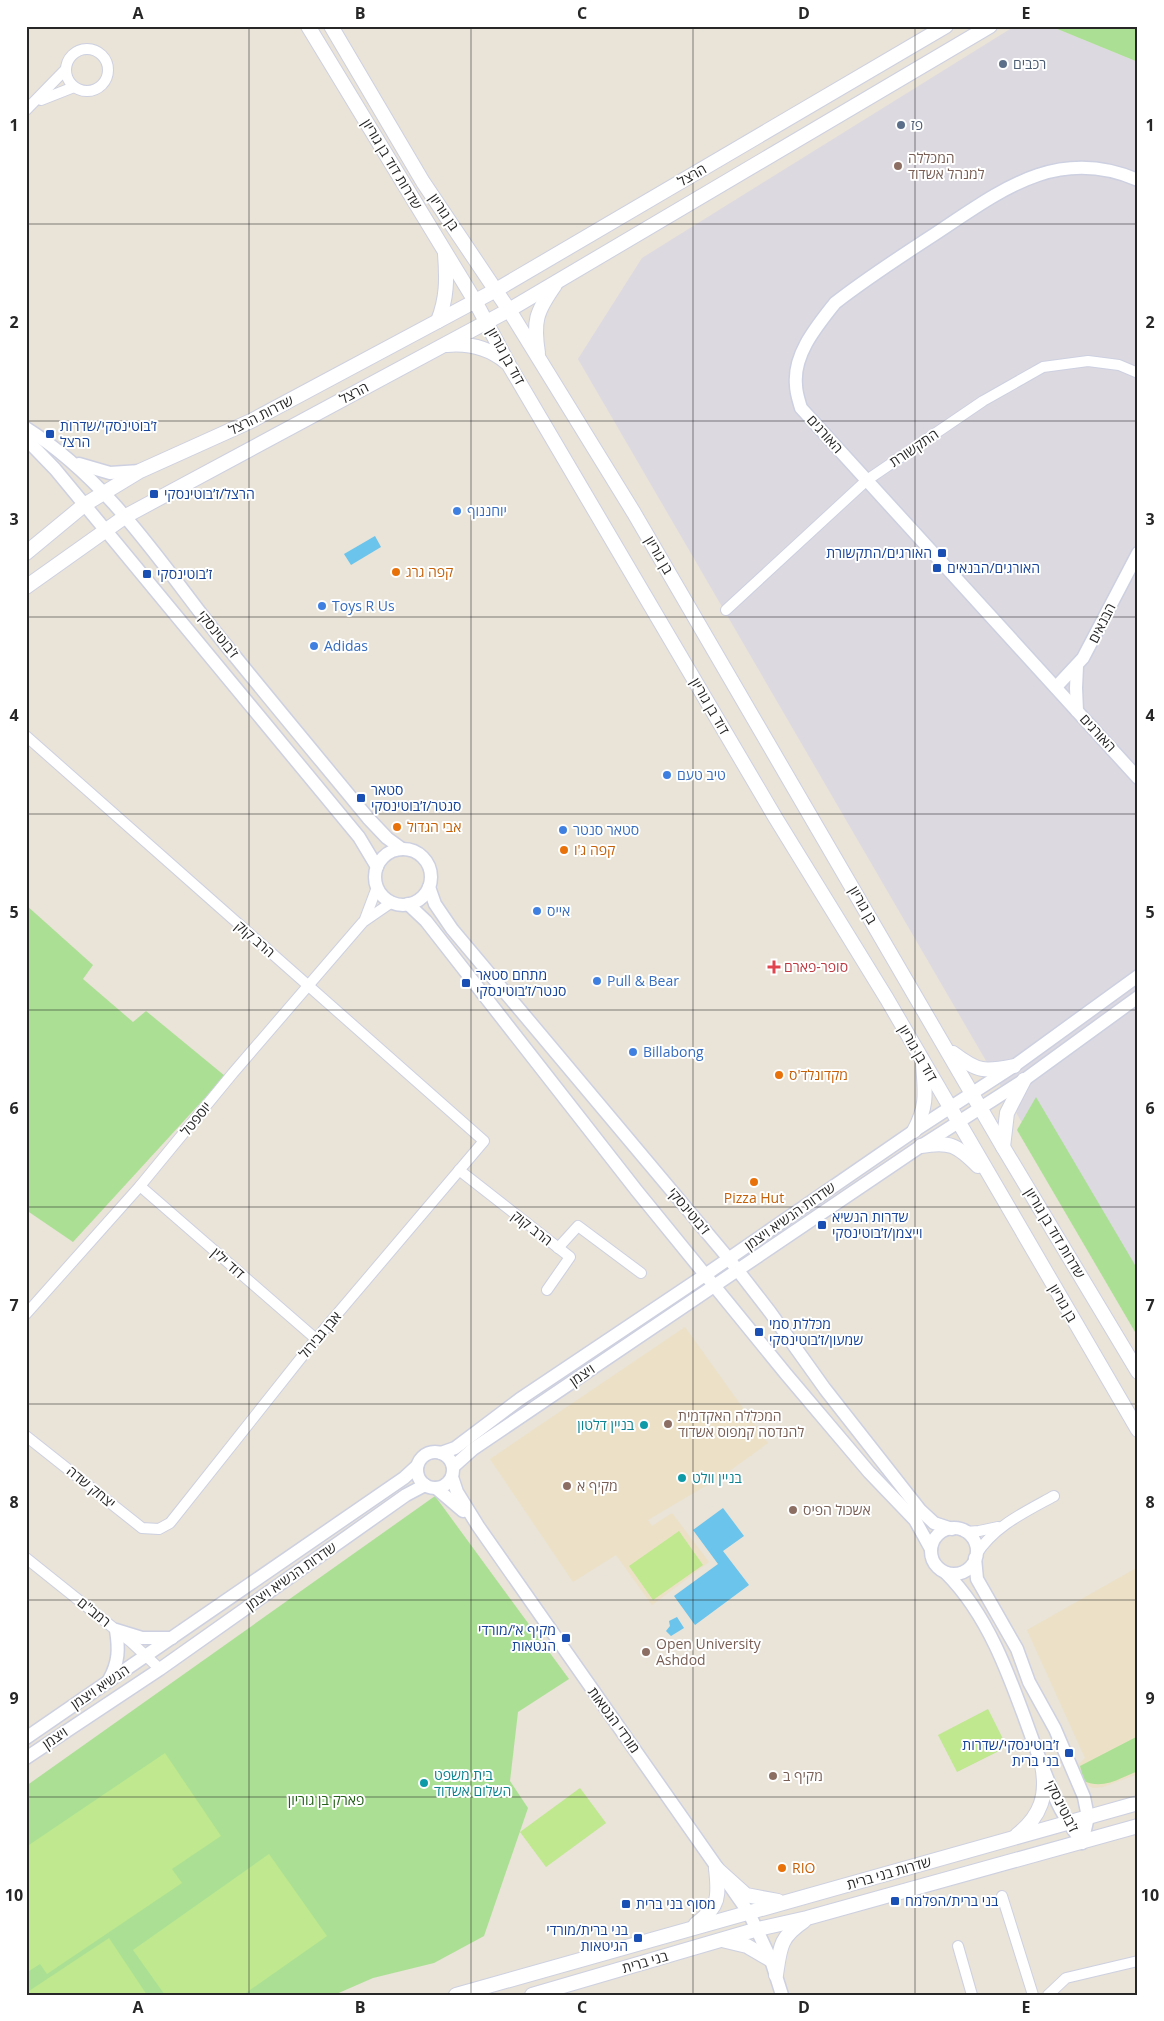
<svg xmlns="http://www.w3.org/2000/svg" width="1164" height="2021" font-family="'Open Sans',Heebo,sans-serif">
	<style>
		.industrial { fill: #dcd9e1 }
		.education { fill: #ece1c6 }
		.green { fill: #abe094 }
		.pitch { fill: #bfe88f }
		.water { fill: #6ac4ec }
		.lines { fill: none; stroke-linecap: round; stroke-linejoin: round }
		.minor-casing { stroke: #cdd0e0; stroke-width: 12 }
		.tertiary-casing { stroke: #cdd0e0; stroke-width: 15 }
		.secondary-casing { stroke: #cdd0e0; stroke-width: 16 }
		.minor { stroke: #fff; stroke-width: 10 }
		.tertiary { stroke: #fff; stroke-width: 12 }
		.secondary { stroke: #fff; stroke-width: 14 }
		.grid { fill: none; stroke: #272727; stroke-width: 1; stroke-opacity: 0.55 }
		.service-dot { fill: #5c6f8a; stroke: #fff; stroke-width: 2 }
		.education-dot { fill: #8d6e63; stroke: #fff; stroke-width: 2 }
		.transit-dot { fill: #1a4fb4; stroke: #fff; stroke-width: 2 }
		.shop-dot { fill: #3f7fe0; stroke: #fff; stroke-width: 2 }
		.food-dot { fill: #e8710a; stroke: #fff; stroke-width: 2 }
		.health-dot { fill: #e0444e; stroke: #fff; stroke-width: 2 }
		.culture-dot { fill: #0f9aa8; stroke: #fff; stroke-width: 2 }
		.labels { text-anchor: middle; stroke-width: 4; stroke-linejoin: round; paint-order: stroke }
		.service-label { font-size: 14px; fill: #4e5e75; stroke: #fff; text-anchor: start }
		.education-label { font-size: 14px; fill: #785e54; stroke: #fff; text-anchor: start }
		.street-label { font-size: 14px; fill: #272727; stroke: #fff }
		.transit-label { font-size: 14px; fill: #164399; stroke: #fff; text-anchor: start }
		.shop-label { font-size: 14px; fill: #366cbe; stroke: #fff; text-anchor: start }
		.food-label { font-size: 14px; fill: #c56008; stroke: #fff; text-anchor: start }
		.health-label { font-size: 14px; fill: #be3a42; stroke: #fff; text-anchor: start }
		.culture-label { font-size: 14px; fill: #0d838f; stroke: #fff; text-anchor: start }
		.park-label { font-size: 14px; fill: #256119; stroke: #fff }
		.neatline { fill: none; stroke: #272727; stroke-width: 2 }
		.grid-label { font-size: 16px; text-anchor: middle; font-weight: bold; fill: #272727 }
	</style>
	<rect width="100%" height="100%" fill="#e9e3d8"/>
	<path class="industrial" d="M1015,26H1050L1138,62V1322L578,359L642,258Z"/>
	<g class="education">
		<path d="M685,1327L768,1443L724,1475L648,1520L652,1526L672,1513L709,1562L652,1605L616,1555L573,1582L490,1459Z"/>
		<path d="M1138,1567V1774L1103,1787L1093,1788L1083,1783L1077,1766L1085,1758L1027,1630Z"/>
	</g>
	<g class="green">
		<path d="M1050,26H1138V62Z"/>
		<path d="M26,905L93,965L83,979L133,1022L146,1011L225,1076L73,1242L26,1210Z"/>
		<path d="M1036,1097L1138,1270V1337L1017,1130Z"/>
		<path d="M435,1496L569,1679L518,1712L510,1781L528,1808L484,1936L434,1963L373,1978L334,1995H26V1786Z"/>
		<path d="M1138,1736V1771C1120,1778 1103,1790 1084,1781L1080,1766Z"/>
	</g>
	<g class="pitch">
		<path d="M679,1531L703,1565L653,1600L629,1566Z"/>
		<path d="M988,1709L1007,1747L957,1772L938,1735Z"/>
		<path d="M165,1753L221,1836L172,1869L182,1883L47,1974L40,1964L26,1973V1847Z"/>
		<path d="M580,1788L606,1823L546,1867L520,1832Z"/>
		<path d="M269,1854L327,1936L243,1995H165L133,1950Z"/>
		<path d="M109,1938L147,1995H26V1993Z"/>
	</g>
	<g class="water">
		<path d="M375,536L381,547L351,565L344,554Z"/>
		<path d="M723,1508L744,1536L723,1551L749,1585L695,1625L674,1596L718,1564L693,1530Z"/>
		<path d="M677,1617L684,1628L671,1636L666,1631L670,1626L669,1621Z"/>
	</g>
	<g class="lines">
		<g class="minor-casing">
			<g id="minor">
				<circle cx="87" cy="70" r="21"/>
				<path d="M41,100L74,87"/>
				<path d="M26,110L66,69"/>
				<path d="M726,610L867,480L983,401L1043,367L1088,361L1119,365L1138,373"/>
				<path d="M26,736L484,1141L316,1339L170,1523L159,1529L142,1528L26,1436"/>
				<path d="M365,919L377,887"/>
				<path d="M459,1170L570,1257L547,1290"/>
				<path d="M140,1186L316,1339"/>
				<path d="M558,1248L578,1226L641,1273"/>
				<path d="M26,1314L140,1186L233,1073L363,922L392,902"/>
				<path d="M965,1532L979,1531L998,1527"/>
				<path d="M976,1555C994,1526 1025,1512 1054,1496"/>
				<path d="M26,1558L131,1642L160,1669"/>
				<path d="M1002,1896L1033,1995"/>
				<path d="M958,1946L972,1995"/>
				<path d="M1048,1995L1066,1978L1138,1961"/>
			</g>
		</g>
		<g class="tertiary-casing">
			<g id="tertiary">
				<path d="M1138,180C1057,145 1000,191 935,234C901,256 867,278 835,303C817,326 793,354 796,385C796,393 799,401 801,408L1138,778"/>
				<path d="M26,428C107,479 158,559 216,633C266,695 317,756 368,818L387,838L402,849"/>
				<path d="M26,439L55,469L359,837L377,867"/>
				<path d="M79,464L110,473L140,471"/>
				<path d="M1056,687L1083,658L1138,553"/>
				<path d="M1077,711L1076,688L1077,666"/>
				<circle cx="403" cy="877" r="28"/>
				<path d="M429,887L435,904L452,929L729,1259L770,1312L825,1389L920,1510L934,1523L952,1529"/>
				<path d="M408,904L426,921L637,1191L786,1374L869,1472L915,1520L931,1549"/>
				<circle cx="435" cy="1470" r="18"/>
				<path d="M441,1453L455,1448L520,1399L705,1275L914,1131L1014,1066L1138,976"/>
				<path d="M453,1467L473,1449L921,1146L1024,1080L1138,997"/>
				<path d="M452,1477L457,1492L478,1526L749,1913L771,1960L782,1995"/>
				<path d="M436,1488L463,1511"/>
				<circle cx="954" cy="1551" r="23"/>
				<path d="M975,1558L977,1579L1017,1649L1029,1682L1055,1729L1084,1797L1088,1817L1082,1843"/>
				<path d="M946,1573C1006,1633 1023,1728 1058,1804C1064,1817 1074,1830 1082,1843"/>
				<path d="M109,1680C119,1662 119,1649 116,1630L142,1638H172"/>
				<path d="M26,1738L404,1478L417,1466"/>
				<path d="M26,1758L160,1669L406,1495L425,1485"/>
			</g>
		</g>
		<g class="secondary-casing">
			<g id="secondary">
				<path d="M308,26L475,301L509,365L775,817L887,999L1138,1430"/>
				<path d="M331,26L423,182L509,310L634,513L1003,1147L1138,1372"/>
				<path d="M438,321C447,298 447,279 445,254"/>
				<path d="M447,345C469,343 489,348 506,362"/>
				<path d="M538,353C533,321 536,312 555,285"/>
				<path d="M26,553L84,505L140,471L251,421L496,290L946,26"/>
				<path d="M26,587L126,516L509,310L990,26"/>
				<path d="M953,1053C978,1072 984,1072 1014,1066"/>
				<path d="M914,1131C928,1105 925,1092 923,1063"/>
				<path d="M921,1146C950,1141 957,1145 978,1166"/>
				<path d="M1003,1147L1007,1113L1024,1080"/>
				<path d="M1017,1835C1041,1816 1048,1795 1042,1765"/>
				<path d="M716,1868L746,1895L778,1901"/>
				<path d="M696,1924C720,1906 719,1896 716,1868"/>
				<path d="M722,1940L747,1946L771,1960"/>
				<path d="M776,1975C780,1947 780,1937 804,1921"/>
				<path d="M456,1995L1138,1803"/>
				<path d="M532,1995L758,1929L807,1918L1138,1826"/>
			</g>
		</g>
		<use href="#minor" class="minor"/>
		<use href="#tertiary" class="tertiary"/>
		<use href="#secondary" class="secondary"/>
	</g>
	<path class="grid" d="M249,26V1995M471,26V1995M693,26V1995M915,26V1995M26,224H1138M26,421H1138M26,617H1138M26,814H1138M26,1010H1138M26,1207H1138M26,1404H1138M26,1600H1138M26,1797H1138"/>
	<g class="service-dot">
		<circle cx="1003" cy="64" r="5"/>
		<circle cx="901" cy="125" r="5"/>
	</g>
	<g class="education-dot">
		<circle cx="898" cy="166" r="5"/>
		<circle cx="668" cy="1424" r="5"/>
		<circle cx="567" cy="1486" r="5"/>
		<circle cx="793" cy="1510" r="5"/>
		<circle cx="646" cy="1652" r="5"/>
		<circle cx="773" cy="1776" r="5"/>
	</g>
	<g class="transit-dot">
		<rect x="45" y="429" width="10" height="10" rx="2.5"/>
		<rect x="149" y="489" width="10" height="10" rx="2.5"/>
		<rect x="937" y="548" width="10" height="10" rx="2.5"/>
		<rect x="932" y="563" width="10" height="10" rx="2.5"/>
		<rect x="142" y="569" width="10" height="10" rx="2.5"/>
		<rect x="356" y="793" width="10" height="10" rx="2.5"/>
		<rect x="461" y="978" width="10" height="10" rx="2.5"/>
		<rect x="817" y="1220" width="10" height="10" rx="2.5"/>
		<rect x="754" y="1327" width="10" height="10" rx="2.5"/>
		<rect x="561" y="1633" width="10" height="10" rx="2.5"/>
		<rect x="1064" y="1748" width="10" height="10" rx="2.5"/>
		<rect x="890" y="1896" width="10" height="10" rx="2.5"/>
		<rect x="621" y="1899" width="10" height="10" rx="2.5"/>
		<rect x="633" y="1933" width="10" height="10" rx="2.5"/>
	</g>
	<g class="shop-dot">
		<circle cx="457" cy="511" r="5"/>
		<circle cx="322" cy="606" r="5"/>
		<circle cx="314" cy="646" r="5"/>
		<circle cx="667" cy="775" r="5"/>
		<circle cx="563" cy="830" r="5"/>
		<circle cx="537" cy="911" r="5"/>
		<circle cx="597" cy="981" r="5"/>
		<circle cx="633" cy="1052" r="5"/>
	</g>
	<g class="food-dot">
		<circle cx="396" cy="572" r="5"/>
		<circle cx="397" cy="827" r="5"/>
		<circle cx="564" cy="850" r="5"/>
		<circle cx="779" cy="1075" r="5"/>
		<circle cx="754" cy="1182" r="5"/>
		<circle cx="782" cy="1868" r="5"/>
	</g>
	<path class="health-dot" d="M771.5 959.5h5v5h5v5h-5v5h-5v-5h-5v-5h5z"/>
	<g class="culture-dot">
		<circle cx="644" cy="1425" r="5"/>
		<circle cx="682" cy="1478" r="5"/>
		<circle cx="424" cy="1783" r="5"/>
	</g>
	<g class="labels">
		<g class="service-label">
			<text x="1013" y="69">רכבים</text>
			<text x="911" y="130">פז</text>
		</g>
		<g class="education-label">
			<text x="908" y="163">המכללה<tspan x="908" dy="16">למנהל אשדוד</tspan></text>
			<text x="678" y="1421">המכללה האקדמית<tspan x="678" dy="16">להנדסה קמפוס אשדוד</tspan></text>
			<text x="577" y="1491">מקיף א</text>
			<text x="803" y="1515">אשכול הפיס</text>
			<text x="656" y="1649">Open University<tspan x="656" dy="16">Ashdod</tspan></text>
			<text x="783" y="1781">מקיף ב</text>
		</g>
		<g class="street-label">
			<text transform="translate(392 164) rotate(59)" y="5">שדרות דוד בן גוריון</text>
			<text transform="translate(692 175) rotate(-30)" y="5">הרצל</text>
			<text transform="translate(444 212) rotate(56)" y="5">בן גוריון</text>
			<text transform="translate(506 356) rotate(61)" y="5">דוד בן גוריון</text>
			<text transform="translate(354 393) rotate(-28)" y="5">הרצל</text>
			<text transform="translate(261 415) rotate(-27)" y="5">שדרות הרצל</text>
			<text transform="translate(825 434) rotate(48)" y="5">האורגים</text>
			<text transform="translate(914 448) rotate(-34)" y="5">התקשורת</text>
			<text transform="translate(659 555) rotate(60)" y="5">בן גוריון</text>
			<text transform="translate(1102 623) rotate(-63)" y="5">הבנאים</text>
			<text transform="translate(218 634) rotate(51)" y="5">ז'בוטינסקי</text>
			<text transform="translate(710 706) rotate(60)" y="5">דוד בן גוריון</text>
			<text transform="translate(1098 733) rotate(47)" y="5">האורגים</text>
			<text transform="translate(863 905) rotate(60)" y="5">בן גוריון</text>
			<text transform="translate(255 939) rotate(41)" y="5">הרב קוק</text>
			<text transform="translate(918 1053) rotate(60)" y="5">דוד בן גוריון</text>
			<text transform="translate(196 1119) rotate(-51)" y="5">יוספטל</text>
			<text transform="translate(689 1211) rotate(50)" y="5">ז'בוטינסקי</text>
			<text transform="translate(790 1216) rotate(-35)" y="5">שדרות הנשיא ויצמן</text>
			<text transform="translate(532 1228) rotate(38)" y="5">הרב קוק</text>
			<text transform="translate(1055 1233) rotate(59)" y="5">שדרות דוד בן גוריון</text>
			<text transform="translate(228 1263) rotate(41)" y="5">דוד ילין</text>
			<text transform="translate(1063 1303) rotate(60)" y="5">בן גוריון</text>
			<text transform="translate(320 1335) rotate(-50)" y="5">אבן גבירול</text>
			<text transform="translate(582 1375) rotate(-34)" y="5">ויצמן</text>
			<text transform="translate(91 1487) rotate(39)" y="5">יצחק שדה</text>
			<text transform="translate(291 1576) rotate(-35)" y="5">שדרות הנשיא ויצמן</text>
			<text transform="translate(94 1612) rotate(39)" y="5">רמב"ם</text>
			<text transform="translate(100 1687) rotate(-34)" y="5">הנשיא ויצמן</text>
			<text transform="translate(614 1720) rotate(54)" y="5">מורדי הגטאות</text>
			<text transform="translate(55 1738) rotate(-34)" y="5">ויצמן</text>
			<text transform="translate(1062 1806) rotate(63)" y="5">ז'בוטינסקי</text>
			<text transform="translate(889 1873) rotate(-16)" y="5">שדרות בני ברית</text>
			<text transform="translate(645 1962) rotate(-16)" y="5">בני ברית</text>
		</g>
		<g class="transit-label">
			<text x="60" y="431">ז׳בוטינסקי/שדרות<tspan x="60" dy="16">הרצל</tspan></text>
			<text x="164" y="499">הרצל/ז׳בוטינסקי</text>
			<text x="932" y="558" text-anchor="end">האורגים/התקשורת</text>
			<text x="947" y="573">האורגים/הבנאים</text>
			<text x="157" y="579">ז׳בוטינסקי</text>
			<text x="371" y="795">סטאר<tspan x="371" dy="16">סנטר/ז׳בוטינסקי</tspan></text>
			<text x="476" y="980">מתחם סטאר<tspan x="476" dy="16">סנטר/ז׳בוטינסקי</tspan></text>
			<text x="832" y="1222">שדרות הנשיא<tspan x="832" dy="16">וייצמן/ז׳בוטינסקי</tspan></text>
			<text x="769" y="1329">מכללת סמי<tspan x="769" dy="16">שמעון/ז׳בוטינסקי</tspan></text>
			<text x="556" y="1635" text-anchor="end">מקיף א׳/מורדי<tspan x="556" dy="16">הגטאות</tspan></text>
			<text x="1059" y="1750" text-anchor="end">ז׳בוטינסקי/שדרות<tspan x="1059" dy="16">בני ברית</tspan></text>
			<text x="905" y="1906">בני ברית/הפלמח</text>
			<text x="636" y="1909">מסוף בני ברית</text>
			<text x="628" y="1935" text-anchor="end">בני ברית/מורדי<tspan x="628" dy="16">הגיטאות</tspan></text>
		</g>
		<g class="shop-label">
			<text x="467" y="516">יוחננוף</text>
			<text x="332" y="611">Toys R Us</text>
			<text x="324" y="651">Adidas</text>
			<text x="677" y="780">טיב טעם</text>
			<text x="573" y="835">סטאר סנטר</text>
			<text x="547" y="916">אייס</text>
			<text x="607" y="986">Pull &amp; Bear</text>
			<text x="643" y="1057">Billabong</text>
		</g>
		<g class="food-label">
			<text x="406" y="577">קפה גרג</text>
			<text x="407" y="832">אבי הגדול</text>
			<text x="574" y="855">קפה ג'ו</text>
			<text x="789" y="1080">מקדונלד'ס</text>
			<text x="754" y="1203" text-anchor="middle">Pizza Hut</text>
			<text x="792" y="1873">RIO</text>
		</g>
		<g class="health-label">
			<text x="784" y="972">סופר-פארם</text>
		</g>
		<g class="culture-label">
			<text x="634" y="1430" text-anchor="end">בניין דלטון</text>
			<text x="692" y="1483">בניין וולט</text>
			<text x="434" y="1780">בית משפט<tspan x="434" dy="16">השלום אשדוד</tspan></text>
		</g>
		<g class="park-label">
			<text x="326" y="1805">פארק בן גוריון</text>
		</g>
	</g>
	<rect width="1164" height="2021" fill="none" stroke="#ffffff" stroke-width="55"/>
	<rect x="28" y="28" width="1108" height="1966" class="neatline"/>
	<g class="grid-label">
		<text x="138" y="19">A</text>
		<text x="360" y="19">B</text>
		<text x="582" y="19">C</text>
		<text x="804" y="19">D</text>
		<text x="1026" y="19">E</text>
		<text x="14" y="131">1</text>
		<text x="1150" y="131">1</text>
		<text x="14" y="328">2</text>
		<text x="1150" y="328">2</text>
		<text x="14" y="525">3</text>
		<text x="1150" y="525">3</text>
		<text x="14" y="721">4</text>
		<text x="1150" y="721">4</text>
		<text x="14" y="918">5</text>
		<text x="1150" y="918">5</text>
		<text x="14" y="1114">6</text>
		<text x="1150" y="1114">6</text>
		<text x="14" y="1311">7</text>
		<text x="1150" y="1311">7</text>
		<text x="14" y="1508">8</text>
		<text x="1150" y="1508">8</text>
		<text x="14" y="1704">9</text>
		<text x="1150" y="1704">9</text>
		<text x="14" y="1901">10</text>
		<text x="1150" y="1901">10</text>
		<text x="138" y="2013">A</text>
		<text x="360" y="2013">B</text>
		<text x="582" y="2013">C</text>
		<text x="804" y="2013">D</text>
		<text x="1026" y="2013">E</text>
	</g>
</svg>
